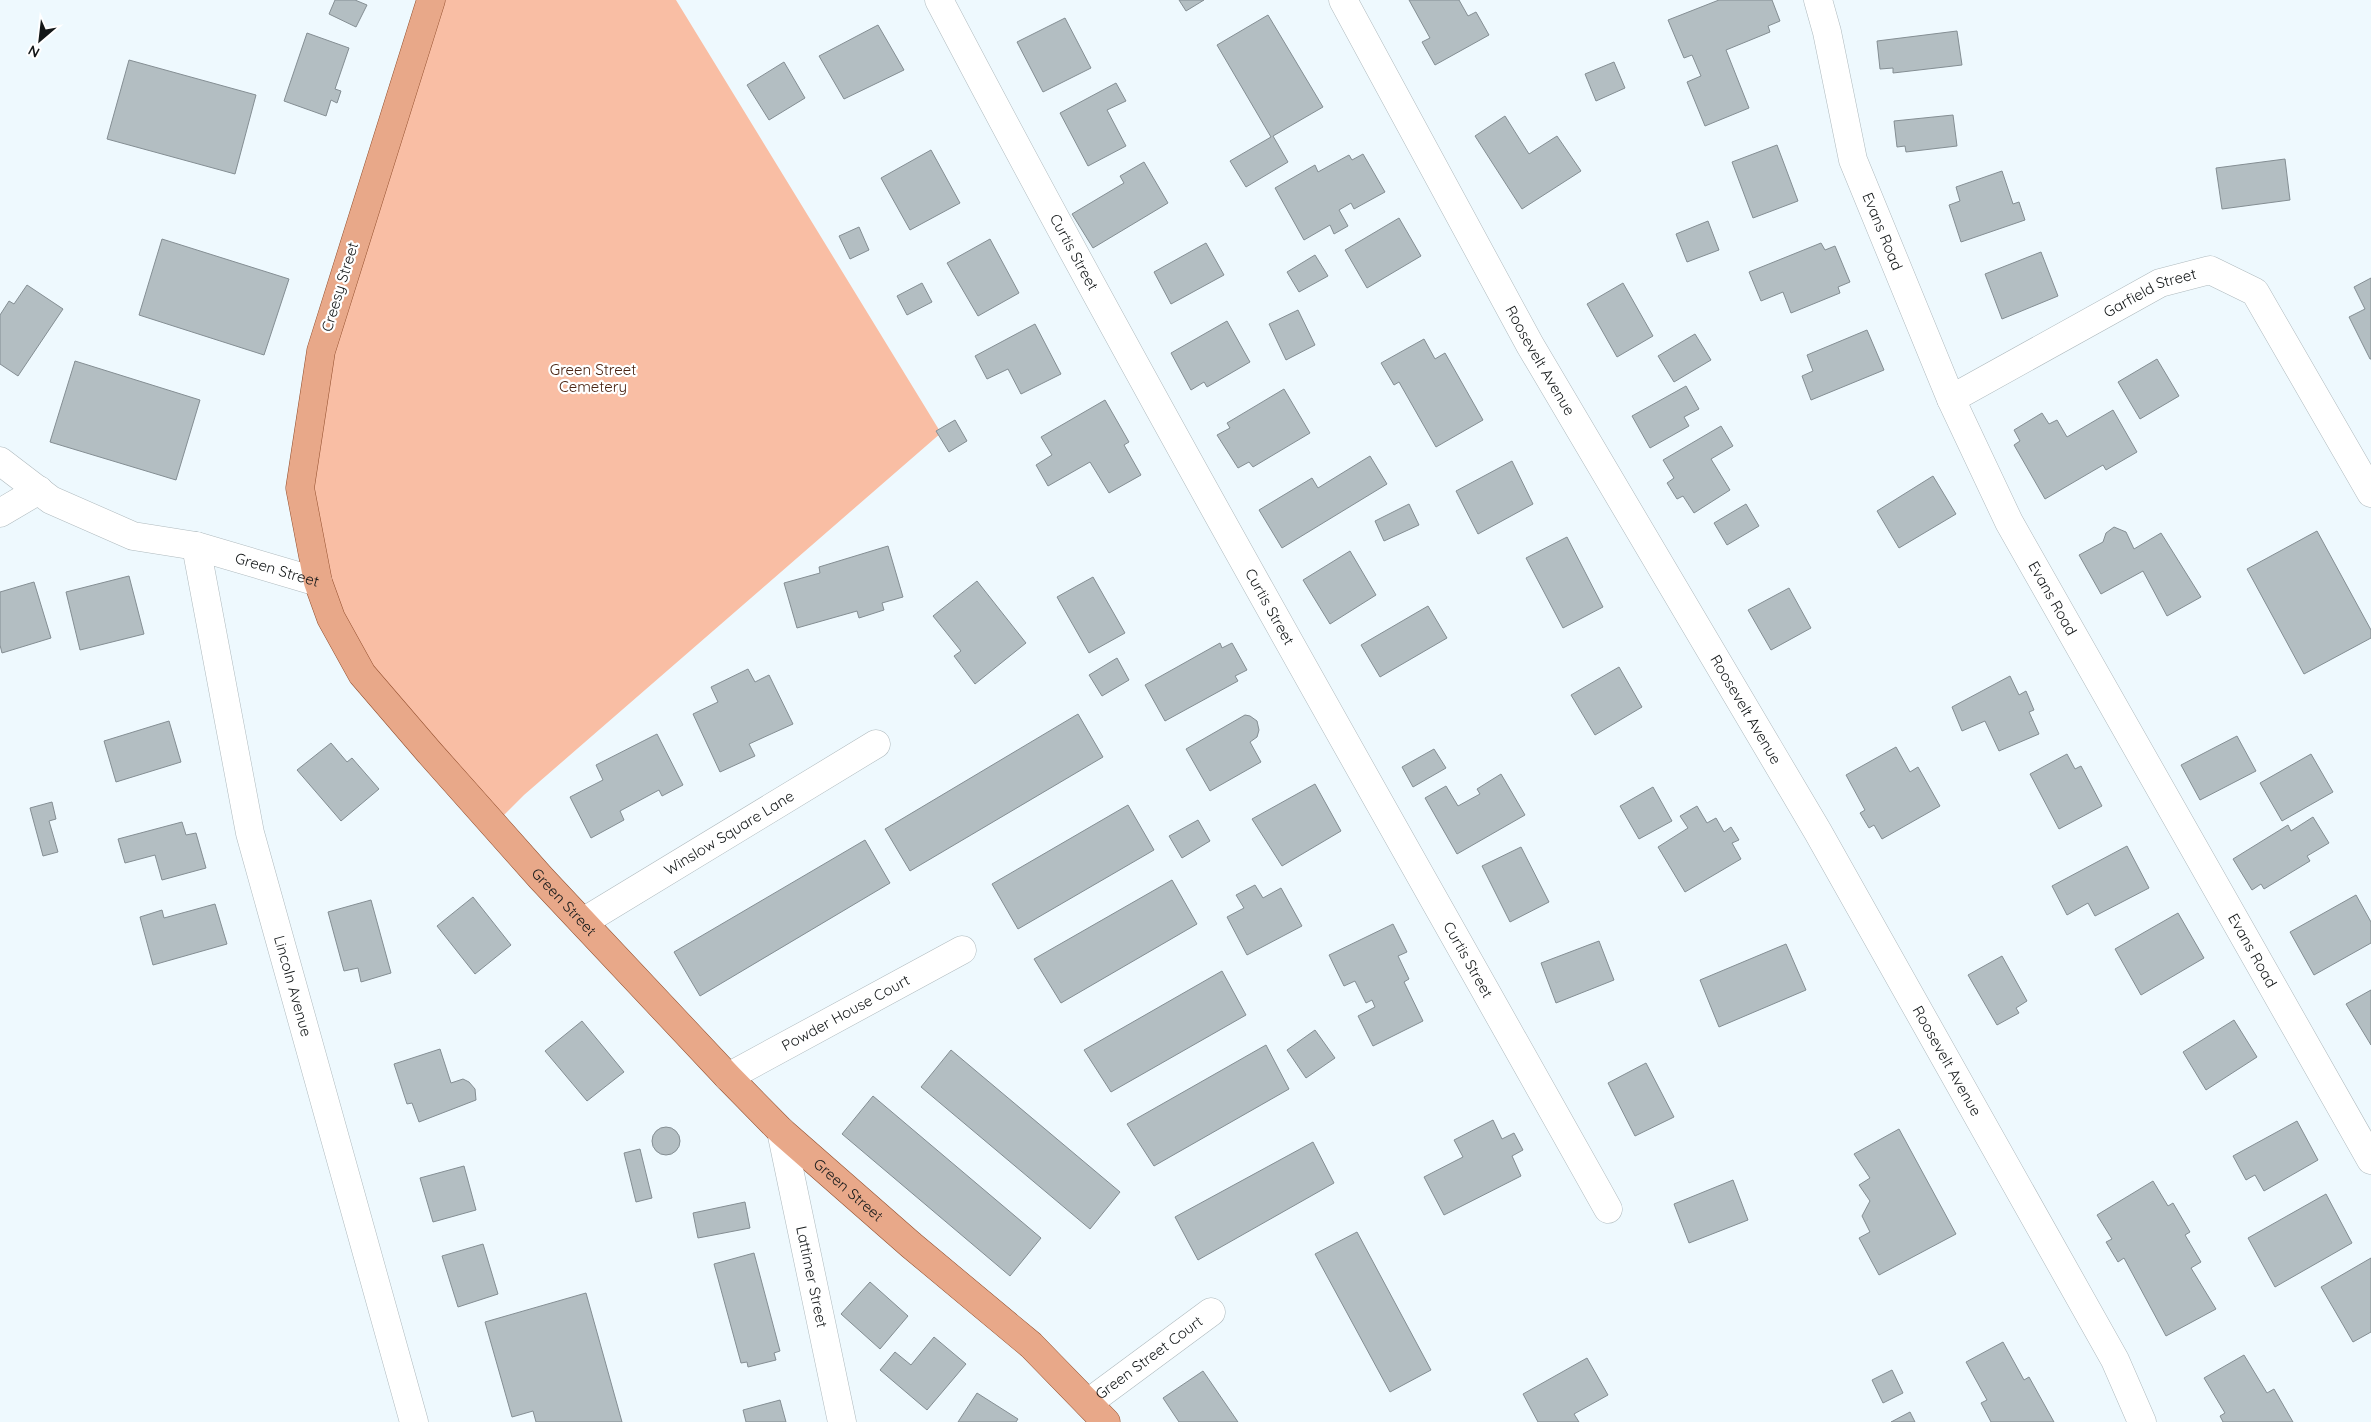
<svg xmlns="http://www.w3.org/2000/svg" width="2371" height="1422" font-family="Quicksand,sans-serif">
	<style>
		.green { fill: #f9bea4 }
		.building { fill: #b3bec2; stroke: #848e93 }
		.lines { fill: none; stroke-linecap: round; stroke-linejoin: round }
		.minor-casing { stroke: #afbabe; stroke-width: 29 }
		.major-casing { stroke: #94502f; stroke-width: 29 }
		.minor { stroke: #fff; stroke-width: 28 }
		.major { stroke: #e8a889; stroke-width: 28 }
		.labels { text-anchor: middle; stroke-width: 4.5; stroke-linejoin: round; paint-order: stroke }
		.street-label { font-size: 15px; fill: #131718; stroke: #fff }
		.park-label { font-size: 15px; fill: #492311; stroke: #fff }
	</style>
	<rect width="100%" height="100%" fill="#eef9fe"/>
	<path class="green" d="M431,0H676L941,433L524,795L494,825L340,634L300,488L324,341Z"/>
	<g class="building">
		<path d="M335,0H355L367,5L356,27L329,14Z"/>
		<path d="M1179,0H1204L1186,11Z"/>
		<path d="M1409,0H1459L1468,16L1476,12L1489,35L1435,65L1422,42L1430,38Z"/>
		<path d="M1719,0H1772L1780,21L1768,26L1770,32L1726,50L1749,108L1705,126L1687,82L1701,76L1692,55L1684,58L1668,20Z"/>
		<path d="M1268,15L1323,107L1273,136L1288,162L1246,187L1230,161L1271,137L1217,45Z"/>
		<path d="M1065,18L1091,68L1043,92L1017,42Z"/>
		<path d="M878,25L904,70L844,99L819,56Z"/>
		<path d="M1957,31L1962,65L1893,73V68L1880,69L1877,41Z"/>
		<path d="M307,33L349,48L335,89L341,91L337,103L331,100L326,116L284,101Z"/>
		<path d="M129,60L256,95L235,174L107,139Z"/>
		<path d="M784,62L805,98L769,120L747,85Z"/>
		<path d="M1614,62L1625,88L1596,101L1585,74Z"/>
		<path d="M1116,83L1126,101L1107,110L1126,146L1088,166L1060,113Z"/>
		<path d="M1953,115L1957,146L1906,152L1905,146L1897,147L1894,121Z"/>
		<path d="M1505,116L1529,154L1557,136L1581,171L1522,209L1475,136Z"/>
		<path d="M1777,145L1798,201L1753,218L1732,162Z"/>
		<path d="M931,150L960,203L910,230L881,178Z"/>
		<path d="M1363,154L1385,192L1354,209L1351,203L1339,210L1348,226L1334,234L1330,225L1304,240L1275,188L1315,165L1318,172L1349,155L1352,160Z"/>
		<path d="M2285,159L2290,200L2222,209L2216,168Z"/>
		<path d="M1144,162L1168,203L1093,248L1072,214L1124,183L1120,176Z"/>
		<path d="M2002,171L2013,204L2019,202L2025,220L1961,242L1949,205L1960,201L1956,187Z"/>
		<path d="M1399,218L1421,256L1367,288L1345,250Z"/>
		<path d="M1708,221L1719,250L1687,262L1676,234Z"/>
		<path d="M859,227L869,250L850,259L839,236Z"/>
		<path d="M162,239L289,279L264,355L139,315Z"/>
		<path d="M990,239L1019,293L978,316L947,263Z"/>
		<path d="M1206,243L1224,275L1171,304L1154,272Z"/>
		<path d="M1821,243L1825,250L1835,246L1850,282L1838,287L1840,293L1791,313L1783,292L1761,301L1749,272Z"/>
		<path d="M2041,252L2058,296L2002,319L1985,274Z"/>
		<path d="M1315,255L1328,276L1299,292L1287,272Z"/>
		<path d="M2371,278V359H2370L2349,317L2365,309L2354,287Z"/>
		<path d="M922,283L932,302L907,315L897,296Z"/>
		<path d="M1623,283L1653,336L1617,357L1587,304Z"/>
		<path d="M27,285L63,309L18,376L0,364V315L9,301L14,304Z"/>
		<path d="M1298,310L1315,345L1286,360L1269,324Z"/>
		<path d="M1227,321L1250,362L1207,387L1204,382L1191,390L1171,353Z"/>
		<path d="M1035,324L1061,374L1021,394L1008,369L987,379L975,356Z"/>
		<path d="M1867,330L1884,370L1811,400L1802,376L1813,371L1807,355Z"/>
		<path d="M1695,334L1711,360L1674,382L1658,356Z"/>
		<path d="M1424,339L1435,359L1445,353L1483,420L1436,447L1399,382L1394,385L1381,363Z"/>
		<path d="M2157,359L2179,396L2140,419L2118,382Z"/>
		<path d="M75,361L200,400L176,480L50,442Z"/>
		<path d="M1686,386L1699,409L1684,417L1689,426L1650,448L1632,416Z"/>
		<path d="M1284,389L1310,433L1253,467L1249,462L1238,468L1217,435L1230,428L1227,423Z"/>
		<path d="M1105,400L1129,442L1124,445L1141,475L1109,493L1090,462L1048,486L1036,465L1052,455L1041,437Z"/>
		<path d="M2113,410L2137,452L2106,470L2103,465L2045,499L2014,445L2020,441L2014,430L2042,413L2049,424L2057,420L2067,437Z"/>
		<path d="M955,420L967,441L949,452L936,431Z"/>
		<path d="M1721,426L1733,446L1711,459L1730,490L1694,513L1683,496L1677,499L1667,483L1674,478L1663,460Z"/>
		<path d="M1370,456L1387,484L1282,548L1259,510L1312,478L1318,488Z"/>
		<path d="M1512,461L1533,504L1478,534L1456,491Z"/>
		<path d="M1933,476L1956,514L1899,548L1877,511Z"/>
		<path d="M1409,504L1419,525L1384,541L1375,521Z"/>
		<path d="M1746,504L1759,526L1727,545L1714,523Z"/>
		<path d="M2114,527L2126,532L2134,549L2161,533L2201,597L2167,616L2143,571L2101,594L2079,555L2103,542L2106,533Z"/>
		<path d="M2317,531L2371,630V638L2304,674L2247,569Z"/>
		<path d="M1567,537L1603,607L1563,628L1526,558Z"/>
		<path d="M888,546L903,597L882,603L884,610L859,618L857,611L797,628L784,583L820,573L819,567Z"/>
		<path d="M1350,551L1376,595L1330,624L1303,580Z"/>
		<path d="M129,576L144,634L80,650L66,592Z"/>
		<path d="M1093,577L1125,633L1089,653L1057,597Z"/>
		<path d="M977,581L1026,643L975,684L954,656L961,651L933,616Z"/>
		<path d="M34,582L51,638L2,653L0,645V592Z"/>
		<path d="M1789,588L1811,628L1771,650L1748,610Z"/>
		<path d="M1428,606L1447,638L1380,677L1361,645Z"/>
		<path d="M1220,643L1222,648L1232,643L1247,670L1235,676L1238,681L1165,721L1145,685Z"/>
		<path d="M1117,658L1129,680L1102,696L1089,675Z"/>
		<path d="M1619,667L1642,707L1595,735L1571,695Z"/>
		<path d="M748,669L755,682L769,675L793,724L749,744L755,756L720,772L693,714L718,702L711,687Z"/>
		<path d="M2010,676L2019,695L2026,691L2034,710L2029,712L2039,734L1999,751L1985,721L1962,731L1952,707Z"/>
		<path d="M1078,714L1103,757L910,871L885,829Z"/>
		<path d="M1245,715L1250,716L1257,721L1259,730L1257,737L1250,742L1261,762L1210,791L1186,749Z"/>
		<path d="M169,721L181,762L116,782L104,741Z"/>
		<path d="M657,734L683,785L662,796L659,790L620,811L624,820L591,838L570,797L603,780L596,765Z"/>
		<path d="M2237,736L2256,771L2200,800L2181,765Z"/>
		<path d="M331,743L347,762L352,758L379,789L341,821L297,770Z"/>
		<path d="M1896,747L1910,772L1918,767L1940,806L1882,839L1874,825L1869,828L1860,813L1865,810L1846,775Z"/>
		<path d="M1434,749L1446,768L1413,787L1402,767Z"/>
		<path d="M2067,754L2075,769L2081,766L2102,806L2059,829L2030,774Z"/>
		<path d="M2311,754L2333,792L2282,821L2260,783Z"/>
		<path d="M1501,774L1525,815L1457,854L1425,798L1446,786L1458,806L1480,794L1477,789Z"/>
		<path d="M1315,784L1341,831L1282,866L1252,819Z"/>
		<path d="M1653,787L1672,821L1639,839L1620,806Z"/>
		<path d="M52,802L56,819L49,821L58,852L43,856L30,808Z"/>
		<path d="M1128,805L1154,850L1018,929L992,884Z"/>
		<path d="M1697,806L1707,823L1716,818L1724,832L1731,827L1739,840L1732,843L1741,859L1685,892L1658,847L1688,828L1680,816Z"/>
		<path d="M2313,817L2329,843L2307,856L2310,861L2264,889L2261,884L2252,890L2233,859L2288,825L2291,831Z"/>
		<path d="M1198,820L1210,841L1182,858L1169,836Z"/>
		<path d="M182,822L186,835L196,833L206,868L162,880L155,855L125,863L118,839Z"/>
		<path d="M865,840L890,883L700,996L674,952Z"/>
		<path d="M2127,846L2149,888L2095,916L2088,903L2067,915L2052,886Z"/>
		<path d="M1521,847L1549,902L1510,922L1482,866Z"/>
		<path d="M1172,880L1197,924L1061,1003L1034,959Z"/>
		<path d="M1255,885L1263,898L1281,888L1302,926L1247,955L1227,917L1244,908L1236,895Z"/>
		<path d="M2356,895L2371,922V943L2314,975L2290,932Z"/>
		<path d="M473,897L511,945L475,974L437,926Z"/>
		<path d="M371,900L391,973L361,982L358,968L344,971L328,912Z"/>
		<path d="M215,904L227,944L153,965L140,917L162,910L164,918Z"/>
		<path d="M2178,913L2204,958L2141,995L2115,949Z"/>
		<path d="M1393,924L1407,952L1398,956L1409,979L1404,982L1423,1021L1373,1046L1358,1016L1375,1007L1372,1000L1366,1003L1355,981L1344,986L1329,955Z"/>
		<path d="M1599,941L1614,980L1556,1003L1541,963Z"/>
		<path d="M1786,944L1806,990L1719,1027L1700,980Z"/>
		<path d="M2002,956L2027,1001L2016,1008L2019,1013L1997,1025L1968,975Z"/>
		<path d="M1222,971L1246,1015L1111,1092L1084,1050Z"/>
		<path d="M2371,990V1045L2346,1004Z"/>
		<path d="M2234,1020L2257,1057L2206,1090L2183,1052Z"/>
		<path d="M582,1021L624,1072L587,1101L545,1051Z"/>
		<path d="M1315,1030L1335,1058L1306,1078L1287,1050Z"/>
		<path d="M1266,1045L1289,1089L1154,1166L1127,1124Z"/>
		<path d="M440,1049L451,1083L463,1079L469,1082L475,1089L476,1100L419,1122L412,1103L407,1104L394,1064Z"/>
		<path d="M951,1050L1120,1192L1090,1229L921,1087Z"/>
		<path d="M1646,1063L1674,1117L1635,1136L1608,1083Z"/>
		<path d="M873,1096L1041,1238L1010,1276L842,1134Z"/>
		<path d="M1493,1120L1502,1139L1514,1133L1523,1150L1512,1156L1521,1176L1444,1215L1424,1177L1463,1157L1454,1140Z"/>
		<path d="M2297,1121L2318,1160L2264,1191L2255,1175L2246,1180L2233,1156Z"/>
		<circle cx="666" cy="1141" r="14"/>
		<path d="M1899,1129L1956,1234L1879,1275L1859,1238L1870,1232L1862,1216L1870,1201L1859,1185L1870,1178L1854,1154Z"/>
		<path d="M1313,1142L1334,1183L1198,1260L1175,1217Z"/>
		<path d="M640,1149L652,1198L636,1202L624,1153Z"/>
		<path d="M464,1166L476,1210L433,1222L420,1178Z"/>
		<path d="M1733,1180L1748,1220L1689,1243L1674,1204Z"/>
		<path d="M2153,1181L2168,1206L2173,1203L2190,1232L2185,1235L2201,1262L2191,1268L2216,1309L2166,1336L2124,1258L2118,1262L2106,1242L2112,1239L2097,1215Z"/>
		<path d="M2326,1194L2352,1243L2275,1287L2248,1238Z"/>
		<path d="M745,1202L750,1228L698,1238L693,1213Z"/>
		<path d="M1357,1232L1431,1370L1390,1392L1315,1254Z"/>
		<path d="M483,1244L498,1294L458,1307L442,1256Z"/>
		<path d="M754,1253L780,1351L774,1353L776,1360L748,1367L747,1362L741,1363L714,1264Z"/>
		<path d="M2371,1258V1332L2353,1342L2321,1287Z"/>
		<path d="M870,1282L908,1316L880,1349L841,1314Z"/>
		<path d="M586,1293L622,1422H536L533,1411L512,1417L485,1322Z"/>
		<path d="M934,1337L966,1364L927,1410L880,1370L895,1352L911,1365Z"/>
		<path d="M2003,1342L2024,1380L2029,1377L2054,1422H1991L1981,1403L1987,1400L1966,1362Z"/>
		<path d="M2244,1355L2267,1393L2274,1389L2293,1422H2223L2220,1416L2225,1413L2204,1378Z"/>
		<path d="M1587,1358L1608,1395L1574,1414L1579,1422H1538L1523,1394Z"/>
		<path d="M1892,1370L1903,1393L1883,1403L1872,1380Z"/>
		<path d="M1203,1371L1238,1422H1179L1163,1398Z"/>
		<path d="M977,1393L1018,1419L1016,1422H958Z"/>
		<path d="M780,1400L786,1422H746L743,1410Z"/>
		<path d="M1910,1412L1915,1422H1891Z"/>
	</g>
	<g class="lines">
		<g class="minor-casing">
			<g id="minor">
				<path id="s1" d="M939,0C1153,408 1383,807 1608,1209"/>
				<path id="s2" d="M1343,0L1530,345L1818,832L2115,1360L2142,1422"/>
				<path id="s3" d="M1818,0L1827,32L1853,160L1951,399L2009,522L2371,1160"/>
				<path id="s4" d="M1951,399L2160,283L2210,270L2255,292L2371,493"/>
				<path id="s5" d="M0,461L51,500L133,536L196,546L318,582"/>
				<path d="M0,513L39,490"/>
				<path id="s6" d="M196,546L250,833L414,1422"/>
				<path id="s7" d="M583,922L876,744"/>
				<path id="s8" d="M728,1077L962,950"/>
				<path id="s9" d="M781,1131L842,1422"/>
				<path id="s10" d="M1088,1403L1211,1312"/>
			</g>
		</g>
		<g class="major-casing">
			<g id="major">
				<path id="s11" d="M431,0L321,351L300,488L318,582L331,618L362,674L429,752L541,878L728,1077L781,1131L911,1245L1031,1345L1106,1422"/>
			</g>
		</g>
		<use href="#minor" class="minor"/>
		<use href="#major" class="major"/>
	</g>
	<g class="labels">
		<g class="street-label">
			<text dy="5" stroke="none"><textPath href="#s3" startOffset="241">Evans Road</textPath></text>
			<text dy="5" stroke="none"><textPath href="#s1" startOffset="286">Curtis Street</textPath></text>
			<text transform="translate(340 287) rotate(-73)" y="5">Creesy Street</text>
			<text dy="5" stroke="none"><textPath href="#s4" startOffset="226">Garfield Street</textPath></text>
			<text dy="5" stroke="none"><textPath href="#s2" startOffset="411">Roosevelt Avenue</textPath></text>
			<text dy="5" stroke="none"><textPath href="#s5" startOffset="302">Green Street</textPath></text>
			<text dy="5" stroke="none"><textPath href="#s3" startOffset="646">Evans Road</textPath></text>
			<text dy="5" stroke="none"><textPath href="#s1" startOffset="691">Curtis Street</textPath></text>
			<text dy="5" stroke="none"><textPath href="#s2" startOffset="816">Roosevelt Avenue</textPath></text>
			<text dy="5" stroke="none"><textPath href="#s7" startOffset="171">Winslow Square Lane</textPath></text>
			<text dy="5" stroke="none"><textPath href="#s11" startOffset="1009">Green Street</textPath></text>
			<text dy="5" stroke="none"><textPath href="#s3" startOffset="1051">Evans Road</textPath></text>
			<text dy="5" stroke="none"><textPath href="#s1" startOffset="1096">Curtis Street</textPath></text>
			<text dy="5" stroke="none"><textPath href="#s6" startOffset="451">Lincoln Avenue</textPath></text>
			<text dy="5" stroke="none"><textPath href="#s8" startOffset="134">Powder House Court</textPath></text>
			<text dy="5" stroke="none"><textPath href="#s2" startOffset="1221">Roosevelt Avenue</textPath></text>
			<text dy="5" stroke="none"><textPath href="#s11" startOffset="1414">Green Street</textPath></text>
			<text dy="5" stroke="none"><textPath href="#s9" startOffset="149">Lattimer Street</textPath></text>
			<text dy="5" stroke="none"><textPath href="#s10" startOffset="76">Green Street Court</textPath></text>
		</g>
		<g class="park-label">
			<text x="593" y="375">Green Street<tspan x="593" dy="17">Cemetery</tspan></text>
		</g>
	</g>
	<g transform="translate(40 40) rotate(208)" stroke="#ffffff" stroke-width="4" paint-order="stroke">
	<path d="M0-4L9 19L0 12L-9 19Z" fill="#131718"/>
	<text y="-8" font-size="14" font-weight="bold" text-anchor="middle" fill="#131718">N</text>
	</g>
</svg>
